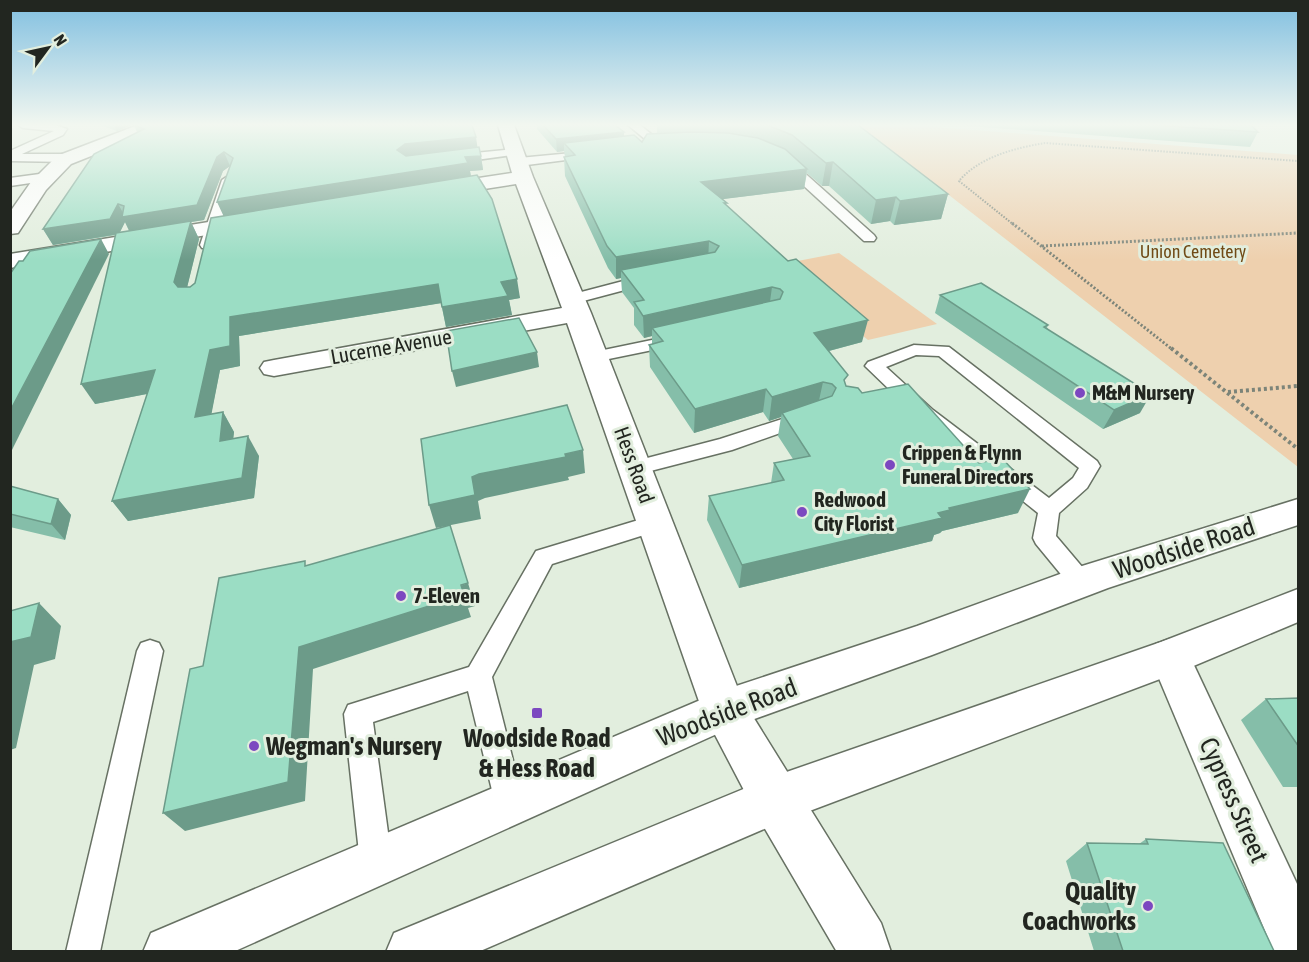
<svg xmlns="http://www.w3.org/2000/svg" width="1309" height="962" font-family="'Asap Condensed',sans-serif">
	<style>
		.green { fill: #eed0ae }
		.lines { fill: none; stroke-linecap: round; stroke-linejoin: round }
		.service-casing { stroke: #677163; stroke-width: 3 }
		.minor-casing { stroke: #677163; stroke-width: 3 }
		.primary-casing { stroke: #677163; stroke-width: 3 }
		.trunk-casing { stroke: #677163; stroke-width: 3 }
		.path-far2 { stroke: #7c8479; stroke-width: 2; stroke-dasharray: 1.5 1.5; stroke-linecap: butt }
		.path-far1 { stroke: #7c8479; stroke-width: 3; stroke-dasharray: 2 2; stroke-linecap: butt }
		.path { stroke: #7c8479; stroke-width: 4; stroke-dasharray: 3 3; stroke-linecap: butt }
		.service { fill: #fff; fill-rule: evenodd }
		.minor { fill: #fff; fill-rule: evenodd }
		.primary { fill: #fff; fill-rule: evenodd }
		.trunk { fill: #fff; fill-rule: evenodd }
		.wall { fill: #85bea9; fill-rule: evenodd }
		.shaded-wall { fill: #6c9b89 }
		.building { fill: #9bddc4; stroke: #6c9b89; stroke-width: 1.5 }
		.poi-dot { fill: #7c48c0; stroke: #e2eede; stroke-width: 2 }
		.labels { text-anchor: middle; stroke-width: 6; stroke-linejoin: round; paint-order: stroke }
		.far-park-label { font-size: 18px; fill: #704b16; stroke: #e2eede }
		.street-label { font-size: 21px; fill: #222620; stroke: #e2eede }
		.poi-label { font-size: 21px; font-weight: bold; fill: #222620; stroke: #e2eede; text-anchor: start }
		.near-street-label { font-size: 26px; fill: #222620; stroke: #e2eede }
		.near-poi-label { font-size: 26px; font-weight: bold; fill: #222620; stroke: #e2eede }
	</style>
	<rect width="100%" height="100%" fill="#e2eede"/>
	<g class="green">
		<path d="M859,125H908L1298,155V467Z"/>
		<path d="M839,253L937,324L868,340L777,265Z"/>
	</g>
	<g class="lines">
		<g class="service-casing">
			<g id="service">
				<path d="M18,125H55L67,129L63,135L22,154H69L75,158L69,162L10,161V151L54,131L23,128Z"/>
				<path d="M628,125H640L667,147L661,150L657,149Z"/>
				<path d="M516,149L522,152L520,154L454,163L448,159L454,155Z"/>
				<path d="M593,151L599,154L597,156L519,166L513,162L519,158Z"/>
				<path d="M785,158L789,159L874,235L876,238L874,241H864L781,165V159Z"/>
				<path d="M47,173L53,177L51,180L10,186V178Z"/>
				<path d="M228,176L234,180L214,245L212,248H202L200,245L222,180Z"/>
				<path d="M650,274L658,279L655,282L572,304L564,299L566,296Z"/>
				<path d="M676,335L682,336L684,340L682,344L594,362L588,361L585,357L588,353L594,352Z"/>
				<path d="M914,345L949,347L1097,461L1100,466L1087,488L1059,513L1056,536L1089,575L1093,582L1089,589L1081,592L1073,589L1036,544L1033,538L1038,513L919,418L865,366L868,362ZM916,355L939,356L1079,468L1073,478L1049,498L933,410L886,367Z"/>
				<path d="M807,411L814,413L817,417L814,421L732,450L635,475L628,473L625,468L628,463L720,439Z"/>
				<path d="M655,515L663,517L666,523L663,529L552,564L492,677L524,804L520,815L509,819L498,815L468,691L373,722L392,862L387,873L376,878L365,873L360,862L344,714L348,705L469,667L536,551Z"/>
				<path d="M150,640L159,643L163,651L100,952H66L137,651L141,643Z"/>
			</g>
		</g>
		<g class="minor-casing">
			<g id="minor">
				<path d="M138,125H161L159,129L71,164L46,190L18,233L10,234V212L31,182L57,156Z"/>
				<path d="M498,125H514L533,177L591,313L742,699L881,923L891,952H837L758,817L702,710L567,323L274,376L264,374L260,368L264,362L274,360L562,308L516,184L439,196L432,194L429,190L432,186L439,184L512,173Z"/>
				<path d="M252,215L260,216L263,221L260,226L10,268V254Z"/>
				<path d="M1170,639L1184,644L1298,886V952H1274L1150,657L1156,644Z"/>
			</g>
		</g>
		<g class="primary-casing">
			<g id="primary">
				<path d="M724,690L739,696L746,710L739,724L233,952H143L151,933Z"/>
				<path d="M775,776L792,783L799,800L792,817L478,952H386L394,933Z"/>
			</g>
		</g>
		<g class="trunk-casing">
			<g id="trunk">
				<path d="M1298,499V525L1108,588L932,655L724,730L709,724L702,710L709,696L724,690L917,626L1082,566Z"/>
				<path d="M1298,589V622L1184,670L775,824L758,817L751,800L758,783L775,776L1161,642Z"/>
			</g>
		</g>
		<path class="path-far2" d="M1014,225L959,181C979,157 1015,148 1045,143L1298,161"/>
		<g class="path-far1">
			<path d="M1012,223L1173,350"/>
			<path d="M1042,246L1298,233"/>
		</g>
		<g class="path">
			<path d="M1171,348L1298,449"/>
			<path d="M1228,392L1298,386"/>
		</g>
		<use href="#service" class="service"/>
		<use href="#minor" class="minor"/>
		<use href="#primary" class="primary"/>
		<use href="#trunk" class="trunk"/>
	</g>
	<g class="wall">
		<path d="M100,125H132L117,131Z"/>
		<path d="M134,125L477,147L481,156L483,170L470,171L471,176L520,298L509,300L512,315L446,327L441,303L239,336L240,366L220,370L211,414L223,412L234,432L233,438L259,456L254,498L128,521L112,501L147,394L95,404L116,235L53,245L43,229L137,132ZM230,166L223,216L195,283L190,287H187L199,239L191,222L204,220L223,171ZM125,222L129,231L120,232Z"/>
		<path d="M537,125H615L624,136L642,142L657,133V125H858L948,194L941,219L894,225L890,221L871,224L829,186H822L807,173L804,189L722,199L727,206L862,342L829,351L846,386L862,393L1018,513L942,531L940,533L934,535L932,541L739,588L707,520L709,496L771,483L774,463L793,459L778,436L781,417L769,421L763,412L694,433L650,367L649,345L652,344V336L644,338L634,325V308L622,292L621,278L616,279L608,268L565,176L564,157H565L564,151L557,152L537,129Z"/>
		<path d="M955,125H1251L1258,132L1250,147Z"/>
		<path d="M940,295L1048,325L1047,328L1140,413L1103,429L935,313Z"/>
		<path d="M10,486L58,499L71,515L65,540L10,527Z"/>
		<path d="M1299,698V787H1283L1241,720L1266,699Z"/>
		<path d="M1146,839L1274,951H1094L1066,861L1087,843L1139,844Z"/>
	</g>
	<g class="shaded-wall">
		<path d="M10,125L13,129L10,135Z"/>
		<path d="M114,125H132L117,131Z"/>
		<path d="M624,132V145L564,143V151L557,152L556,139Z"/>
		<path d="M476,137L478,151L401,165L397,150L405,144Z"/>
		<path d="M224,152L230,166L223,171L204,220L191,222L199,239L184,300L130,232L125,222L119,234L53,245L43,229L118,204L125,216Z"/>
		<path d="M481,156L483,170L470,171L471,177L224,217L217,202L465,157Z"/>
		<path d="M833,162L829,186H822L826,163Z"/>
		<path d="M807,169L804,189L700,202L701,182Z"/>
		<path d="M948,194L941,219L894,225L900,201Z"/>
		<path d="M896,197L890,221L871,224L876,200Z"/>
		<path d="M101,239L109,254L10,454V411Z"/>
		<path d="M709,241L708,262L621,270V278L616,279V257Z"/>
		<path d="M517,279L520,298L509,300L512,315L446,327L442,307L501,282Z"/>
		<path d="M438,284L442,303L239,336L240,366L220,370L207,437L195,417L210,350L230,317Z"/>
		<path d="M772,287L769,309L652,328V336L644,338L643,316Z"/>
		<path d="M868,320L862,342L810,356L814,333Z"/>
		<path d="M537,352L539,367L456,387L452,371Z"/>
		<path d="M155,370L167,390L95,404L81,384Z"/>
		<path d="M823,382L818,405L782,413L781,417L769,421L772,397Z"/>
		<path d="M766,389L763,412L694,433L695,409Z"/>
		<path d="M1151,394L1140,413L1103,429L1114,410Z"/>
		<path d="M223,412L234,432L231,461L220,441Z"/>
		<path d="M248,436L259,456L254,498L128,521L112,501Z"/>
		<path d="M583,450L585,473L568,477L569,480L485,498L478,501L481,519L436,528L429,505L472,477L479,474Z"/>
		<path d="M1030,489L1018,513L942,531L940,533L934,535L932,541L739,588L742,565L938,513L949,508Z"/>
		<path d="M58,499L71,515L65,540L51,524Z"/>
		<path d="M468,583L475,606L468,608L471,617L313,669L305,801L185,831L163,813L299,647Z"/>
		<path d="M39,603L61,626L55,659L34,665L16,748L10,750V642Z"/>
	</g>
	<g class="building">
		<path d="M134,125H472L476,137L405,144L397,150L406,156L479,147L481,156L465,157L468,163L217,202L233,158L224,152L217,157L197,205L122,217L124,206L118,204L110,219L43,229L94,154L144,129Z"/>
		<path d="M543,125H615L624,132L556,139Z"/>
		<path d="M767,125H858L948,194L900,201L896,197L876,200L833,162L826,163L792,135Z"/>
		<path d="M1154,125H1251L1258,132Z"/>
		<path d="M692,132L728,133L758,138L785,149L807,169L701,182L727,203H724L788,261L796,259L868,320L814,333L848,375L844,380L846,386L858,388L862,393L908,384L979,463L1002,458L1030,489L949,508L950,510L938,513L942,518L742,565L709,496L784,480L774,463L810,456L782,413L832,396L836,388L832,384L823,382L772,397L766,389L695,409L649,345L663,341L652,328L780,299L783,292L780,289L772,287L643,316L634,302L644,300L621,270L715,252L719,246L709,241L616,257L607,246L564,157L575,155L564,143L634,135L642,142L647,134Z"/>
		<path d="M477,175L492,199L517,279L501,282L508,296L442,307L438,284L230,317V346L210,350L195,417L223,412L220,441L248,436L242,478L112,501L155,370L81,384L116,233L191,221L174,282L178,287H190L195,283L211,218Z"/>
		<path d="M101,239L10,411V274L19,261H23L30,251Z"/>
		<path d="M981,283L1048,325L1044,327L1151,394L1114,410L940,295Z"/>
		<path d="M519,318L537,352L452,371L446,331Z"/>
		<path d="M567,405L583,450L565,454L566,457L479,474L472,477L475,495L429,505L421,439Z"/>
		<path d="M10,486L58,499L51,524L10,514Z"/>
		<path d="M450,525L468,583L461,585L464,595L299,647L288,782L163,813L190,669L203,666L219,578L305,561V566Z"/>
		<path d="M39,603L31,637L10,642V611Z"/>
		<path d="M1299,698V747L1266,699Z"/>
		<path d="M1146,839L1223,843L1274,951H1123L1087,843L1148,844Z"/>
	</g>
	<linearGradient id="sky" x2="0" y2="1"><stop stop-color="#80bfe0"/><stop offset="0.48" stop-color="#f2f7f0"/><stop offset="1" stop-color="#f2f7f0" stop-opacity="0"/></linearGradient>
	<rect width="1309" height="260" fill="url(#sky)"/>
	<g class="poi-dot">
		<circle cx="1080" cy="393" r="6"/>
		<circle cx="890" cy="465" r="6"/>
		<circle cx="802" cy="512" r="6"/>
		<circle cx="401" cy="596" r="6"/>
		<rect x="531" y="707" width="12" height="12" rx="3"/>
		<circle cx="254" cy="746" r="6"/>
		<circle cx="1148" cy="906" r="6"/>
	</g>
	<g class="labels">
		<g class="far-park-label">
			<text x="1193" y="258">Union Cemetery</text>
		</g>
		<g class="street-label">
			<text transform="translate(391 347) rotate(-10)" y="7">Lucerne Avenue</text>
			<text transform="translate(634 465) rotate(70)" y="7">Hess Road</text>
		</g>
		<g class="poi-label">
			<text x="1092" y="400">M&amp;M Nursery</text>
			<text x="902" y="460">Crippen &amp; Flynn<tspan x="902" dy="24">Funeral Directors</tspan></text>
			<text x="814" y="507">Redwood<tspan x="814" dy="24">City Florist</tspan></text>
			<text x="413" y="603">7-Eleven</text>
		</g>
		<g class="near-street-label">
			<text transform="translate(1184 548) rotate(-18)" y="9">Woodside Road</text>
			<text transform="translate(727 712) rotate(-21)" y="9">Woodside Road</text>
			<text transform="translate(1234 800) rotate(66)" y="9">Cypress Street</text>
		</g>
		<g class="near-poi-label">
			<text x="537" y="747">Woodside Road<tspan x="537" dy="30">&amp; Hess Road</tspan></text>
			<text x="266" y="755" text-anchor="start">Wegman's Nursery</text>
			<text x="1136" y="900" text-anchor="end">Quality<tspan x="1136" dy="30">Coachworks</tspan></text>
		</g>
	</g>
	<rect width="1309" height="962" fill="none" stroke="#222620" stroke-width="24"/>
	<g transform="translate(48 48) rotate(57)" stroke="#e2eede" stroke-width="4.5" paint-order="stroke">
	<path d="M0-4.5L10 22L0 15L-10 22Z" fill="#222620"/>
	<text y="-9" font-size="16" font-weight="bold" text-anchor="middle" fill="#222620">N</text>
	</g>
</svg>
